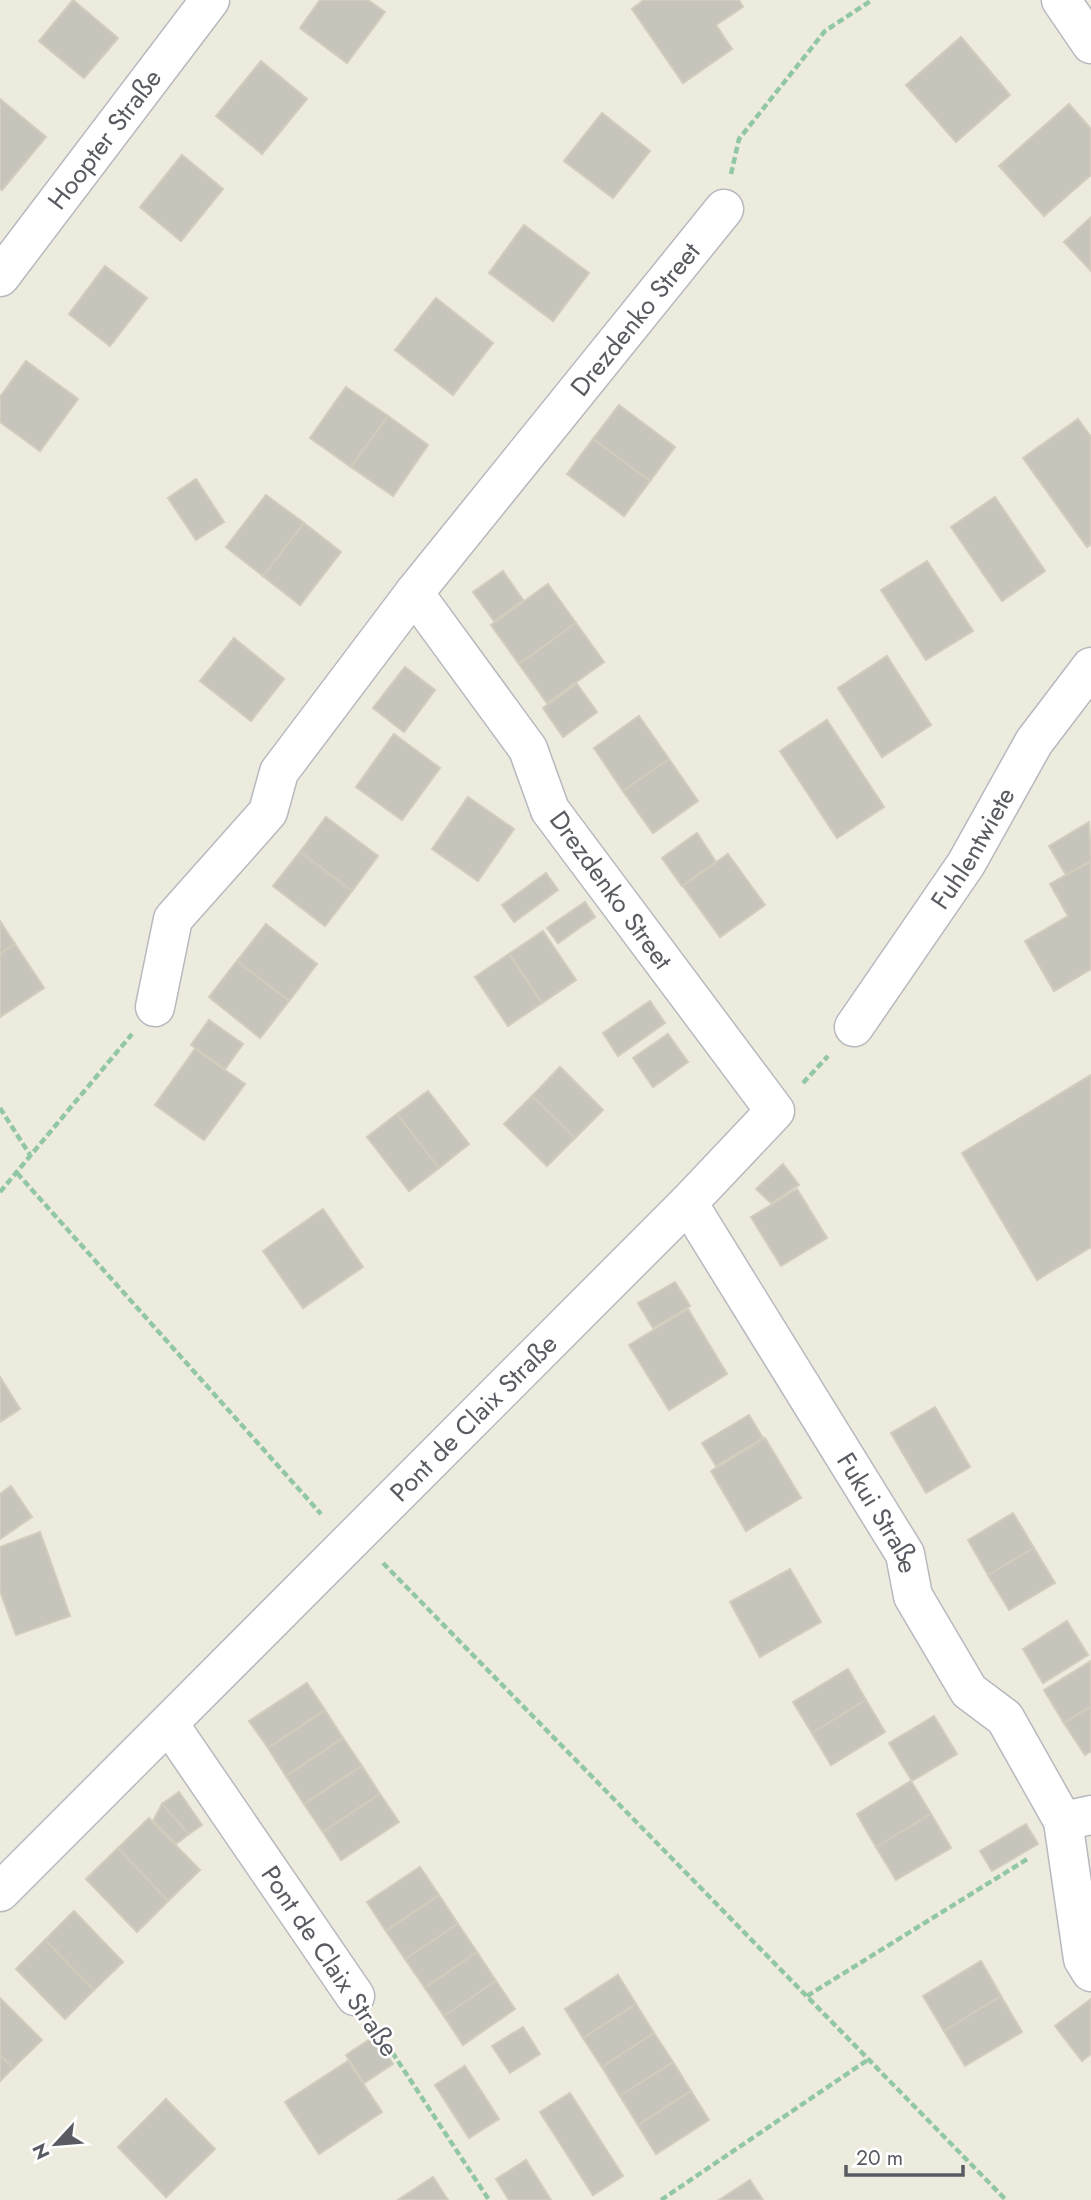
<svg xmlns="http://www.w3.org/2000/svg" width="1091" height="2200" font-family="Jost,sans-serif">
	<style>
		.building { fill: #c7c4bb; stroke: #d1ccbc; stroke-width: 2 }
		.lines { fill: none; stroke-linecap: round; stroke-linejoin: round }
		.minor-casing { stroke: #b7b9bf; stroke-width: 41 }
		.tertiary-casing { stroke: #b7b9bf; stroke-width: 41 }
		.path { stroke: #91c8a3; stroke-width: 4.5; stroke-dasharray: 7 3.5; stroke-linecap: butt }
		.minor { stroke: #fff; stroke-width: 38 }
		.tertiary { stroke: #fff; stroke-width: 38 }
		.labels { text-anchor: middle; stroke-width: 5; stroke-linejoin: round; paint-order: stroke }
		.street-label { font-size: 26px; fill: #585b61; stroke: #fff }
	</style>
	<rect width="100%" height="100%" fill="#edeade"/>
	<g class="building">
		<path d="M73,0L118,38L84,78L39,41Z"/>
		<path d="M320,0H368L385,12L347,63L300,28Z"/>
		<path d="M644,0H739L743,7L716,25L732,49L683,83L632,9Z"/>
		<path d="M961,37L1010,95L956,142L906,85Z"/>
		<path d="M261,61L307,99L262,154L216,116Z"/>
		<path d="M0,99L46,137L2,190L0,188Z"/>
		<path d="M1069,104L1091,129V175L1044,216L999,166Z"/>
		<path d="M602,113L650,151L613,198L564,161Z"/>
		<path d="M182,155L223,189L181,241L140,207Z"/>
		<path d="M1091,217V271L1064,242Z"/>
		<path d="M524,225L589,273L553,321L489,273Z"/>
		<path d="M105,266L147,298L110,346L69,314Z"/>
		<path d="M436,298L493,343L453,395L395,350Z"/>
		<path d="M26,361L78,399L40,451L0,422V397Z"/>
		<path d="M346,387L388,416L351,467L310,438Z"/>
		<path d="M619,405L675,447L650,481L593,439Z"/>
		<path d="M388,416L428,445L393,496L351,467Z"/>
		<path d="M1078,419L1091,437V544L1087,547L1023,458Z"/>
		<path d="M593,439L650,481L624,516L567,474Z"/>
		<path d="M196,479L224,522L196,540L168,498Z"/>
		<path d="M266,495L304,523L263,576L226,547Z"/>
		<path d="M995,497L1045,571L1002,601L951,527Z"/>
		<path d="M304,523L341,552L300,605L263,576Z"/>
		<path d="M927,561L973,631L926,660L881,590Z"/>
		<path d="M503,571L523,600L494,621L473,592Z"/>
		<path d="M548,584L576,623L519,664L491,625Z"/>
		<path d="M576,623L604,662L547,703L519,664Z"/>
		<path d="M234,638L284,679L251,721L200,681Z"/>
		<path d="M887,656L931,725L882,757L838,688Z"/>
		<path d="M405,667L435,690L404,732L373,708Z"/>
		<path d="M577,684L597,712L563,737L543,708Z"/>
		<path d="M639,716L669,759L623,791L594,748Z"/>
		<path d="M827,720L884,807L837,838L780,751Z"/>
		<path d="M394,734L440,768L402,820L356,787Z"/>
		<path d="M669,759L698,801L653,833L623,791Z"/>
		<path d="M468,797L514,829L478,881L432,849Z"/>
		<path d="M326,817L378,856L352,891L300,852Z"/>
		<path d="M1089,822L1091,861L1066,875L1049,846Z"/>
		<path d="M697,833L716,862L682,886L662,858Z"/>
		<path d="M300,852L352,891L325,926L273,886Z"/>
		<path d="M728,854L765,905L720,937L683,886Z"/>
		<path d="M1091,861V969L1054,991L1025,941L1068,916L1050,884Z"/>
		<path d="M546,873L558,890L514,922L502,905Z"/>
		<path d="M585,902L595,917L558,943L547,928Z"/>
		<path d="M0,921L15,944L0,954Z"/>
		<path d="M266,924L317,964L289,1001L237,961Z"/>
		<path d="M543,931L576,980L542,1003L509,954Z"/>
		<path d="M15,944L44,988L0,1017V954Z"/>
		<path d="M509,954L542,1003L508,1026L475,977Z"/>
		<path d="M237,961L289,1001L260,1038L209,997Z"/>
		<path d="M650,1001L665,1023L618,1056L603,1033Z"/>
		<path d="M209,1020L243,1044L225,1069L191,1045Z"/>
		<path d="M668,1034L688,1062L653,1087L633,1058Z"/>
		<path d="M195,1049L245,1084L204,1140L155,1105Z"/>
		<path d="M560,1067L603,1110L575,1138L532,1096Z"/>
		<path d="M1091,1075V1247L1037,1280L962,1153Z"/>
		<path d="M428,1091L469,1144L439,1168L397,1114Z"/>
		<path d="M532,1096L575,1138L547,1166L504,1124Z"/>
		<path d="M397,1114L439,1168L409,1191L367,1137Z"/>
		<path d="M783,1164L799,1185L771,1203L756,1189Z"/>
		<path d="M797,1189L827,1238L781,1266L751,1217Z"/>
		<path d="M323,1209L363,1267L303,1308L263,1251Z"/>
		<path d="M675,1282L690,1306L653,1328L638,1303Z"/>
		<path d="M688,1309L727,1374L669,1410L629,1345Z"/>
		<path d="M0,1377L20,1409L0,1422Z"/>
		<path d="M935,1407L970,1467L926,1493L891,1433Z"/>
		<path d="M749,1415L763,1438L716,1466L702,1443Z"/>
		<path d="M765,1438L801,1498L746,1531L711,1471Z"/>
		<path d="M11,1486L32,1517L0,1539V1494Z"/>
		<path d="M1013,1513L1034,1548L988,1575L968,1540Z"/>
		<path d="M40,1532L70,1616L16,1635L0,1591V1547Z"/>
		<path d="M1034,1548L1055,1583L1009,1610L988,1575Z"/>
		<path d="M790,1569L821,1622L760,1657L730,1602Z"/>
		<path d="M1067,1621L1088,1655L1043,1683L1023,1649Z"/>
		<path d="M1091,1661V1706L1064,1723L1044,1690Z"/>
		<path d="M848,1669L866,1700L812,1733L793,1702Z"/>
		<path d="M307,1683L325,1710L268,1748L249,1721Z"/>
		<path d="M866,1700L885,1732L831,1765L812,1733Z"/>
		<path d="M1091,1706V1751L1085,1755L1064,1723Z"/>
		<path d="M325,1710L343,1738L286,1776L268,1748Z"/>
		<path d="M934,1716L957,1754L912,1781L889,1743Z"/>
		<path d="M343,1738L362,1766L304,1804L286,1776Z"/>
		<path d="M362,1766L380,1794L323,1832L304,1804Z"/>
		<path d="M911,1781L931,1814L876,1847L857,1814Z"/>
		<path d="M179,1792L202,1825L189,1834L162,1804Z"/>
		<path d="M380,1794L399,1822L341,1860L323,1832Z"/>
		<path d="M162,1804L189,1834L176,1844L153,1821Z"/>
		<path d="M931,1814L951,1848L896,1880L876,1847Z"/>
		<path d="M149,1818L200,1870L168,1901L118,1848Z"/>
		<path d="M1026,1824L1038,1844L992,1871L980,1851Z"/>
		<path d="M118,1848L168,1901L137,1932L86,1879Z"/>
		<path d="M420,1867L439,1895L386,1931L367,1902Z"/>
		<path d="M439,1895L458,1924L405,1959L386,1931Z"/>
		<path d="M74,1911L123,1962L94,1990L45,1940Z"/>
		<path d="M458,1924L477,1952L425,1988L405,1959Z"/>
		<path d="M45,1940L94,1990L65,2019L16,1969Z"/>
		<path d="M477,1952L496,1981L444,2016L425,1988Z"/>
		<path d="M981,1961L1001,1996L944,2031L923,1996Z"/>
		<path d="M618,1975L636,2004L583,2038L565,2009Z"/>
		<path d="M496,1981L515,2009L463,2045L444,2016Z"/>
		<path d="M1001,1996L1022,2032L965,2066L944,2031Z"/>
		<path d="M0,1998L42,2040L13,2068L0,2055Z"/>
		<path d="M1091,1999V2054L1082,2061L1055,2026Z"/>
		<path d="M636,2004L654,2033L602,2067L583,2038Z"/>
		<path d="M523,2027L540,2054L510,2073L492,2046Z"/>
		<path d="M654,2033L673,2062L620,2096L602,2067Z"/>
		<path d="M375,2036L393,2064L364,2083L346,2055Z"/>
		<path d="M0,2055L13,2068L0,2081Z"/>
		<path d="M348,2061L382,2112L319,2154L285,2102Z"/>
		<path d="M673,2062L691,2091L638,2125L620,2096Z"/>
		<path d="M465,2066L499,2119L469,2138L435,2085Z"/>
		<path d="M691,2091L709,2120L656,2154L638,2125Z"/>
		<path d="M570,2093L623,2176L593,2195L540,2112Z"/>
		<path d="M166,2099L215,2149L166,2197L118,2147Z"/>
		<path d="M526,2160L551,2200H509L496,2179Z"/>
		<path d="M433,2177L448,2200H398Z"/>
		<path d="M750,2180L763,2200H719Z"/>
	</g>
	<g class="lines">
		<g class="minor-casing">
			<g id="minor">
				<path d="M1061,0L1091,44"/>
				<path d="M155,1007L173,919L268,812L279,772L414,593"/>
				<path id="s1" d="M854,1027L966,864L1034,742L1091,667"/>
				<path id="s2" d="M688,1203L905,1554L913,1596L969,1691L1005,1718L1063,1821L1091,1815"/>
				<path d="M169,1724L355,1996"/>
				<path d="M1063,1821L1083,1959L1091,1972"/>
				<path id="s3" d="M0,1892L688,1203L775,1111L550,810L528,749L414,593L724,209"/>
			</g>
		</g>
		<g class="tertiary-casing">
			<g id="tertiary">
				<path id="s4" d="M0,277L210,0"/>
			</g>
		</g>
		<g class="path">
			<path d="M731,174L739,139L825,31L872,0"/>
			<path d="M803,1083L828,1056"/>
			<path d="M0,1108L30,1155"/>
			<path d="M17,1173L321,1514"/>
			<path d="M0,1192L132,1034"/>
			<path d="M383,1563L1006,2200"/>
			<path d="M807,1996L1029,1858"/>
			<path d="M375,2026L489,2200"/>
			<path d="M661,2200L869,2059"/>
		</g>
		<use href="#minor" class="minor"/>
		<use href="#tertiary" class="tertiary"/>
	</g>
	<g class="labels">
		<g class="street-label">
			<text dy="9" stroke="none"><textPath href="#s4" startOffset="173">Hoopter Straße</textPath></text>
			<text dy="9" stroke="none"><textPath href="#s3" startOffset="2086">Drezdenko Street</textPath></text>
			<text dy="9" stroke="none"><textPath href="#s1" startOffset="215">Fuhlentwiete</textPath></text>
			<text transform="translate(611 890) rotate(54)" y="9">Drezdenko Street</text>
			<text dy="9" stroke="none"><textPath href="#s3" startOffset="670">Pont de Claix Straße</textPath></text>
			<text dy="9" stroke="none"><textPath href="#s2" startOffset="364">Fukui Straße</textPath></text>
			<text transform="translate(330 1961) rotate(56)" y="9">Pont de Claix Straße</text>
		</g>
	</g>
	<g transform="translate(56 2144) rotate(244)" stroke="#ffffff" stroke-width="5" paint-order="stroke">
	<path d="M0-5L12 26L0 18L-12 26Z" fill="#585b61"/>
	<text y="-10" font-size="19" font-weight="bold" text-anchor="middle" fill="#585b61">N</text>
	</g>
	<path d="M846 2165v10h117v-10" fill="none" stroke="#585b61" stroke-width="3.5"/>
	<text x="856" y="2165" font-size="21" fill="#585b61" stroke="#ffffff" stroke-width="5" paint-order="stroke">20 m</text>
</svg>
